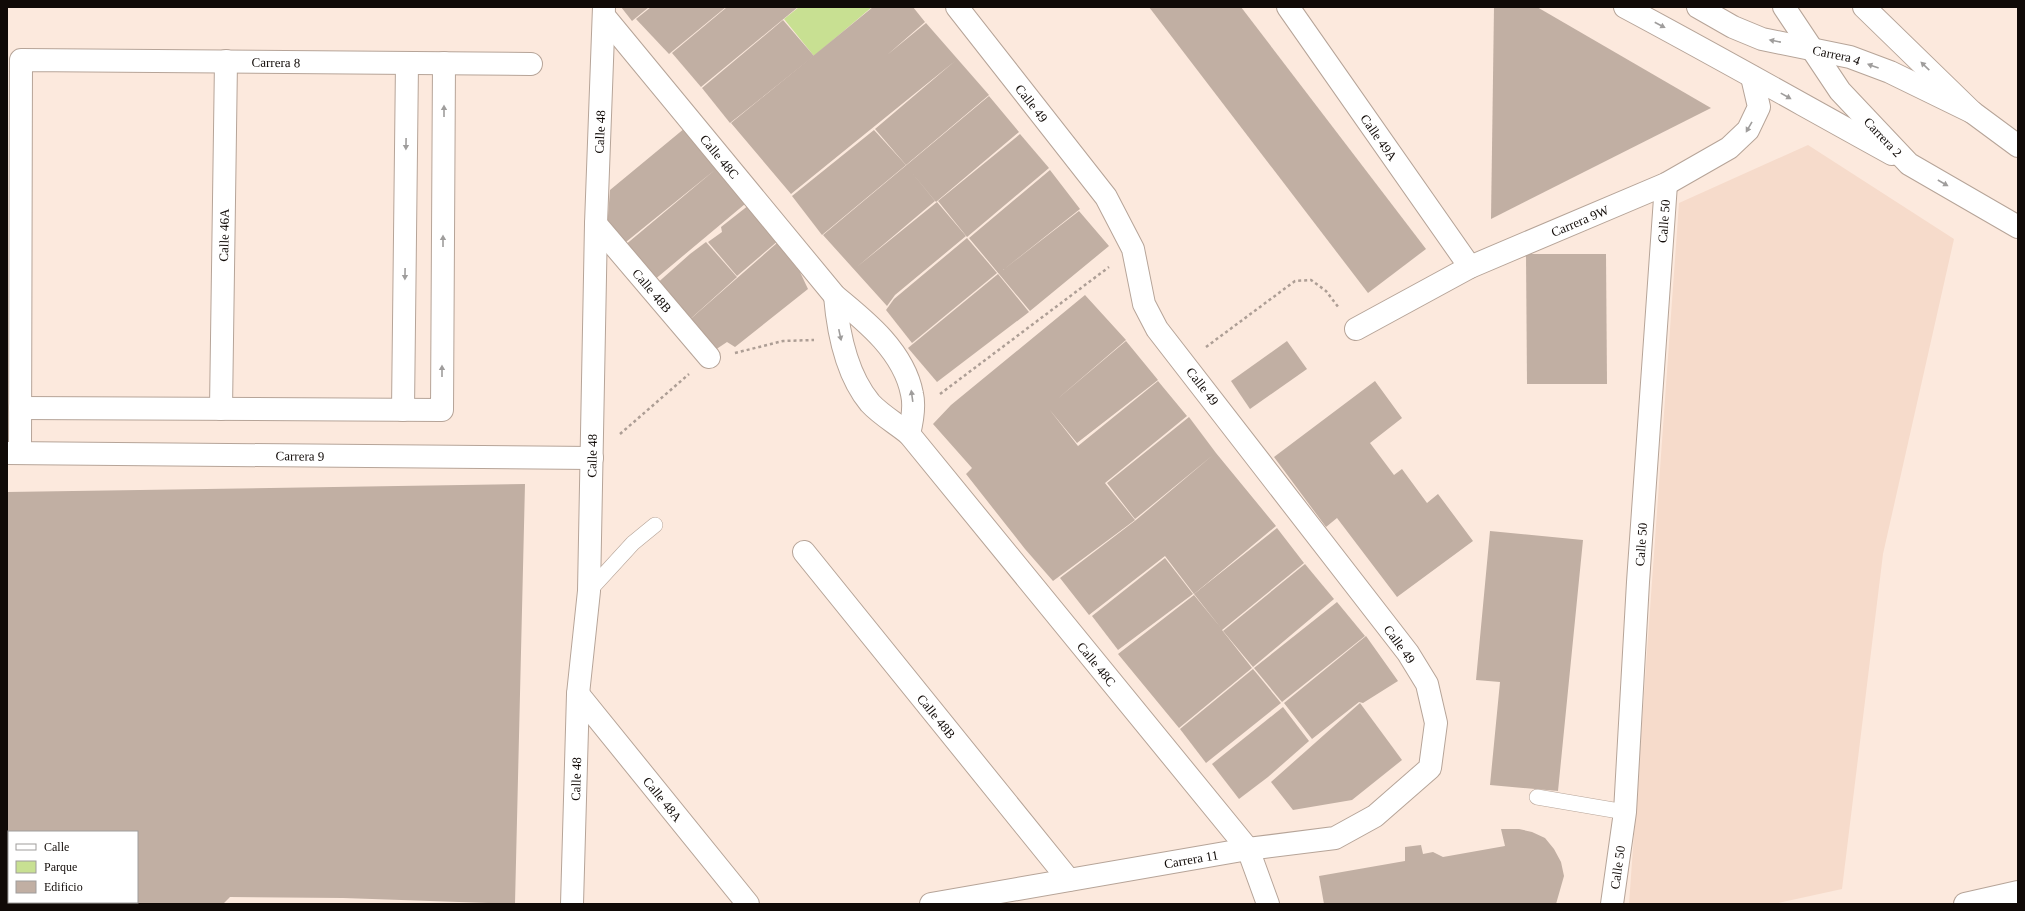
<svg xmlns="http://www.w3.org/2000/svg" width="2025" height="911" font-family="Georgia,serif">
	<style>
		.built { fill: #f6dbcb }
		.green { fill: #c8e092 }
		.building { fill: #c1afa3; fill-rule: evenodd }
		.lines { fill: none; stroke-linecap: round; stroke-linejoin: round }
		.lane-casing { stroke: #b6a498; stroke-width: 16 }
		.street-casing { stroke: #b6a498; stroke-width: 24 }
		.secondary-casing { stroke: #b6a498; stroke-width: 24 }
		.primary-casing { stroke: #b6a498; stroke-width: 24 }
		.path { stroke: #ad9e95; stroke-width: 2.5; stroke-dasharray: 3 3; stroke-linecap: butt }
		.lane { stroke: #fff; stroke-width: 15 }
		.street { stroke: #fff; stroke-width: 22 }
		.secondary { stroke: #fff; stroke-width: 22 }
		.primary { stroke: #fff; stroke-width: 22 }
		.oneway { fill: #9f9d9c }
		.labels { text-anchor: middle; stroke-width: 4; stroke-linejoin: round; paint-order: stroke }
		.street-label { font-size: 13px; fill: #100a07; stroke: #fff }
	</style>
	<rect width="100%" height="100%" fill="#fce9dd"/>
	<path class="built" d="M1808,145L1954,239L1883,554L1842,889L1774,904H1629L1679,203Z"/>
	<path class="green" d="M799,7H872L814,56L784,19Z"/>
	<g class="building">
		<path d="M621,7H649L632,21Z"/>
		<path d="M651,7H726L669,54L636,19Z"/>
		<path d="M727,7H798L701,87L672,53Z"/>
		<path d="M873,7H913L925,22L887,55L926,23L989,95L906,165L875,129L955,61L791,194L731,123Z"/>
		<path d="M1149,7H1241L1426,249L1368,293Z"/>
		<path d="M1494,7H1537L1711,108L1491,219Z"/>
		<path d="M783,20L814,56L730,123L702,88Z"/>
		<path d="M989,96L1019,132L936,202L909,169L935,201L858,266L937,202L966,236L895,295L887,306L823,235Z"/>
		<path d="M685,128L745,204L653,281L624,246L716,169L621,246L607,229L610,190Z"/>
		<path d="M874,130L906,165L822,235L792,196Z"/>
		<path d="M1020,134L1049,168L967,237L938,201Z"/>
		<path d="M1050,170L1080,209L1003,270L1079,211L1109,246L1030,311L969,238Z"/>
		<path d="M749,205L779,240L737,276L708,242L722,232L721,227Z"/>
		<path d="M967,238L997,273L912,343L886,310L894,299Z"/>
		<path d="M706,242L737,277L687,322L654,286L690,254Z"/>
		<path d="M777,243L800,272L808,289L735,347L727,342L712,352L687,322Z"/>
		<path d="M1526,254H1606L1607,384H1527Z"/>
		<path d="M998,274L1029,312L937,382L908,348Z"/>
		<path d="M1085,295L1126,340L1055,401L1126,341L1158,380L1077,443L1049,409L1078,446L1158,381L1187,416L1105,483L1135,520L1053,581L1025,549L966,474L972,468L933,424L951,405Z"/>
		<path d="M1287,341L1307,369L1250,409L1231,381Z"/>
		<path d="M1375,381L1402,418L1370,443L1394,475L1402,469L1427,503L1438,494L1473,541L1397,597L1337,518L1326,527L1274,457Z"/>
		<path d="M1189,417L1216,453L1276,526L1194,594L1165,556L1089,615L1060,578L1136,520L1213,455L1135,519L1107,483Z"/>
		<path d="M525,484L515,904L343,898L230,897L223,904H7V492ZM9,832H137V902H9Z"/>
		<path d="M1277,528L1304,563L1222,630L1252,668L1179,728L1118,654L1194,595L1221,628L1194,594Z"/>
		<path d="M1490,531L1583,540L1558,791L1490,785L1500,682L1476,680Z"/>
		<path d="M1165,558L1193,594L1118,650L1092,616Z"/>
		<path d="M1305,564L1334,599L1253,667L1223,631Z"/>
		<path d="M1337,602L1365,636L1282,702L1254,668Z"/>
		<path d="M1366,636L1398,681L1363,703L1359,702L1312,739L1284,703Z"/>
		<path d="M1253,669L1281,703L1206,763L1180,729Z"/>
		<path d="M1360,703L1402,760L1352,800L1293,810L1271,782Z"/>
		<path d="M1283,707L1309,741L1268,777L1239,799L1212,764Z"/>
		<path d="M1501,829H1519L1532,832L1545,838L1554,849L1561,862L1564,876L1556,904H1324L1319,876L1405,861V847L1421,845L1423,854L1433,852L1443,857L1505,846Z"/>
	</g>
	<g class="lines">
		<g class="lane-casing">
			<g id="lane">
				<path d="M589,591L633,543L655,525"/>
				<path d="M1537,797L1625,812"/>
			</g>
		</g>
		<g class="street-casing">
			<g id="street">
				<path id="s1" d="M1288,7L1470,267"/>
				<path id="s2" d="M604,16L835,296C867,322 904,352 912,394C915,407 912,422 909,434"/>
				<path id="s3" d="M596,224L709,357"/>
				<path id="s4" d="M835,296C838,332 846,374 870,403C881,415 897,424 909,434L1248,849L1268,904"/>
				<path id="s5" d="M1356,329L1470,267L1666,184L1729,148L1748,130L1759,107L1752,77"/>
				<path d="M20,408L442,410L444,63"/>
				<path id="s6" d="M221,409L226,61"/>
				<path d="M403,410L407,63"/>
				<path id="s7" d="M7,453L592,458"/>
				<path id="s8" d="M20,453L21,60L531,64"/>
				<path id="s9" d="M804,552L1069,880"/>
				<path id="s10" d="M578,694L748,904"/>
				<path id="s11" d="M572,904L578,694L589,591L596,224L604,7"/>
				<path id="s12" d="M931,904L1248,849L1335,838L1375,816L1430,768L1436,723L1427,684L1408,653L1157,329L1144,304L1133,249L1106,197L957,7"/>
				<path id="s13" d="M1612,904L1625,812L1638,582L1666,184"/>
			</g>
		</g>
		<g class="secondary-casing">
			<g id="secondary">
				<path d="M1625,7C1715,55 1803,105 1892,154"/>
				<path id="s14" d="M1698,7L1733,27L1762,39L1850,57L1890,72L1972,112"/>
				<path id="s15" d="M1784,7L1840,91L1909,164L2018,227"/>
				<path d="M1864,7L1972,112L2018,146"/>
			</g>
		</g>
		<g class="primary-casing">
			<path id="primary" d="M1965,904L2018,892"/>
		</g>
		<g class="path">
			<path d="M1206,347L1295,281L1311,280L1326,291L1339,308"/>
			<path d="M735,353L783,341L814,340"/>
			<path d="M940,394L1109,267"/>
			<path d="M620,434L689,374"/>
		</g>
		<use href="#lane" class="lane"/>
		<use href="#street" class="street"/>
		<use href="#secondary" class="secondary"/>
		<use href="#primary" class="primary"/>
	</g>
	<defs><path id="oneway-solid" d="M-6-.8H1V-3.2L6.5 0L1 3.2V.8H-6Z"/></defs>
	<g class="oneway">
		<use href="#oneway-solid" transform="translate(1660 25) rotate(28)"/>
		<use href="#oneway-solid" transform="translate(1775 41) rotate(-169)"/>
		<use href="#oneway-solid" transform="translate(1873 66) rotate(-160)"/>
		<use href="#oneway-solid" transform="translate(1925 66) rotate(-136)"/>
		<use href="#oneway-solid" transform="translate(1786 96) rotate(29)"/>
		<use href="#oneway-solid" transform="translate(444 111) rotate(-90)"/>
		<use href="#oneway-solid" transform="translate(1749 127) rotate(120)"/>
		<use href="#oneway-solid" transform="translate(406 144) rotate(91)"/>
		<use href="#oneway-solid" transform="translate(1943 183) rotate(30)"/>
		<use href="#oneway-solid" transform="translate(443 241) rotate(-90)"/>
		<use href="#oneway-solid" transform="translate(405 274) rotate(91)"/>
		<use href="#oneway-solid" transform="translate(840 335) rotate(78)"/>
		<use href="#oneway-solid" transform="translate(442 371) rotate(-90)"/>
		<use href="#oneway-solid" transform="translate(912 396) rotate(-98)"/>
	</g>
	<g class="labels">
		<g class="street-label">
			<text dy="5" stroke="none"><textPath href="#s14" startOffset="148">Carrera 4</textPath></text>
			<text dy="5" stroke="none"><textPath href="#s8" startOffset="648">Carrera 8</textPath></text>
			<text transform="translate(1032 103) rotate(52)" y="5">Calle 49</text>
			<text dy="5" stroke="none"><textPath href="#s11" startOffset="773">Calle 48</textPath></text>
			<text dy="5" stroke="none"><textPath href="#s15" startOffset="164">Carrera 2</textPath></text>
			<text dy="5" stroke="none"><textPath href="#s1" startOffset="159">Calle 49A</textPath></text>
			<text dy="5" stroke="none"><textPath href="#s2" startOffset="182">Calle 48C</textPath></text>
			<text dy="5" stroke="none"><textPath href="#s5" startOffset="249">Carrera 9W</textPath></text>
			<text dy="5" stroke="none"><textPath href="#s13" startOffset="685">Calle 50</textPath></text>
			<text dy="5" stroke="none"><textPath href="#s6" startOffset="174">Calle 46A</textPath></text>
			<text dy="5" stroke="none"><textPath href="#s3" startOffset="87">Calle 48B</textPath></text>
			<text transform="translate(1203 386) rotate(52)" y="5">Calle 49</text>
			<text dy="5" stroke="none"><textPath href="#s7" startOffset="293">Carrera 9</textPath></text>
			<text dy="5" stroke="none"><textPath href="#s11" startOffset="449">Calle 48</textPath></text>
			<text dy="5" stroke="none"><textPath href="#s13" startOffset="361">Calle 50</textPath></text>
			<text transform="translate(1400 644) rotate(54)" y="5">Calle 49</text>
			<text dy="5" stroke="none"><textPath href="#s4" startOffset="461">Calle 48C</textPath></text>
			<text dy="5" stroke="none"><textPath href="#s9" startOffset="211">Calle 48B</textPath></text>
			<text dy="5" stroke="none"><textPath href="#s11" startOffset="125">Calle 48</textPath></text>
			<text dy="5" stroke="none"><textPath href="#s10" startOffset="135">Calle 48A</textPath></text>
			<text dy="5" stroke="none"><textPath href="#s12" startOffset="264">Carrera 11</textPath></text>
			<text dy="5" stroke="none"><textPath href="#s13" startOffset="37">Calle 50</textPath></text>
		</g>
	</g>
	<rect width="2025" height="911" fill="none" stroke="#100a07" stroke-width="16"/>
	<rect x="8" y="831" width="130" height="72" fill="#ffffff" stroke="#9f9d9c"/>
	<rect x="16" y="844" width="20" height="6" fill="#ffffff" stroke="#9f9d9c"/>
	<text x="44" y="851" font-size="12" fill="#100a07">Calle</text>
	<rect x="16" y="861" width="20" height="12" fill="#c8e092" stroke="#9f9d9c"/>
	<text x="44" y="871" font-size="12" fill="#100a07">Parque</text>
	<rect x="16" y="881" width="20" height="12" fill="#c1afa3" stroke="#9f9d9c"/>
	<text x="44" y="891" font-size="12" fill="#100a07">Edificio</text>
</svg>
